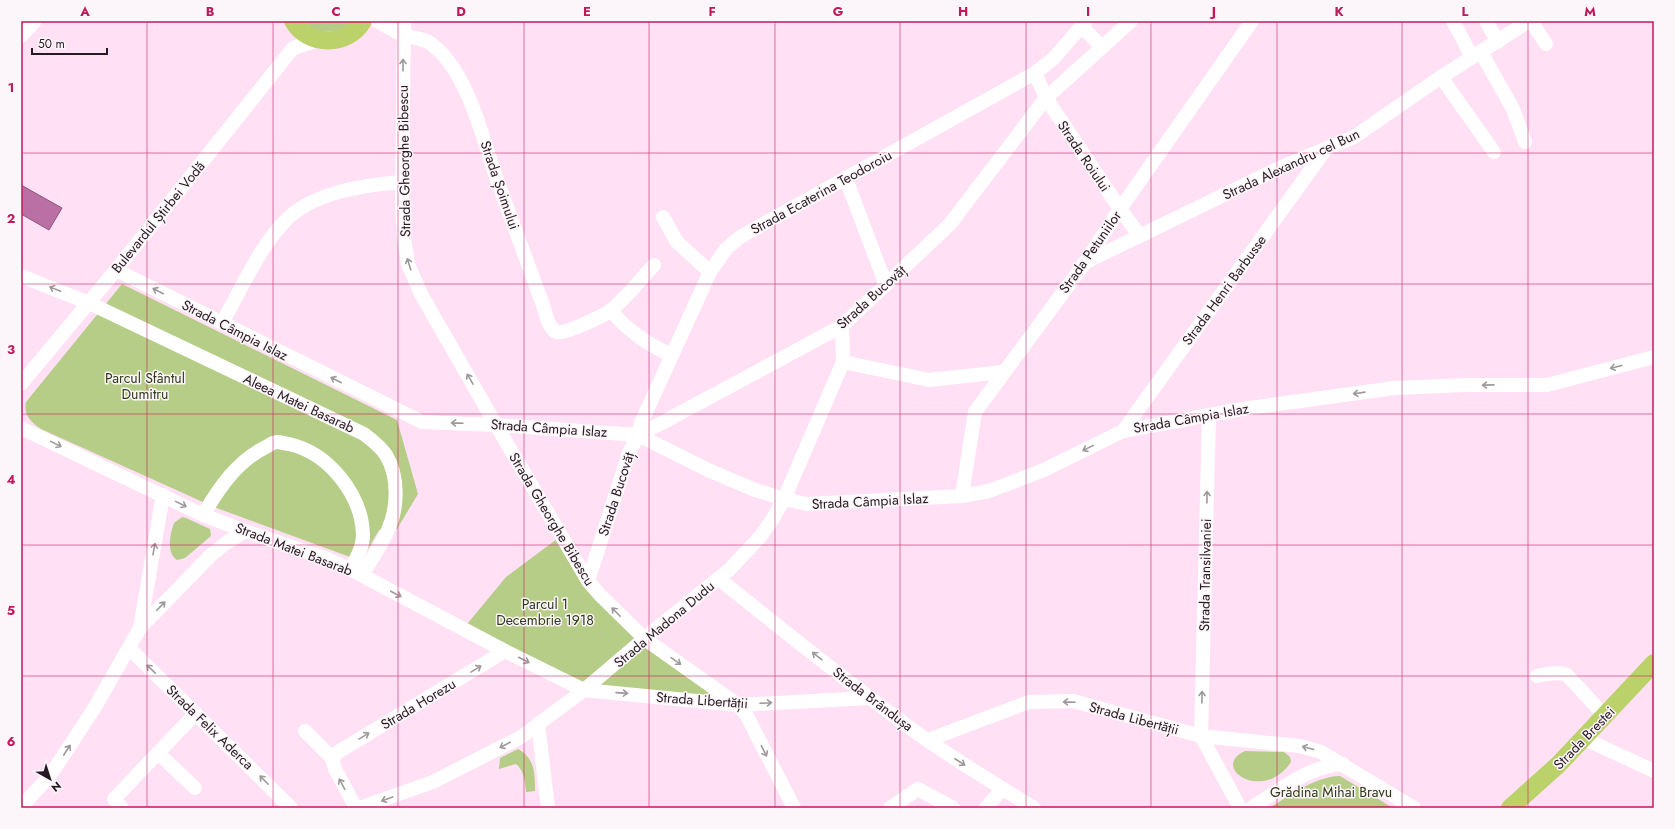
<svg xmlns="http://www.w3.org/2000/svg" width="1675" height="829" font-family="Jost,sans-serif">
	<style>
		.green { fill: #b5cd87 }
		.water { fill: #bb70a5; stroke: #8e567d }
		.lines { fill: none; stroke-linecap: round; stroke-linejoin: round }
		.minor { stroke: #fff; stroke-width: 14 }
		.major { stroke: #bbd26a; stroke-width: 18 }
		.oneway { stroke: #9d989b }
		.grid { fill: none; stroke: #c2185b; stroke-width: 1; stroke-opacity: 0.55 }
		.labels { text-anchor: middle; stroke-width: 3; stroke-linejoin: round; paint-order: stroke }
		.street-label { font-size: 14px; fill: #251a21; stroke: #fcf5f9 }
		.park-label { font-size: 14px; fill: #2f3a16; stroke: #fcf5f9 }
		.neatline { fill: none; stroke: #c2185b; stroke-width: 1.5 }
		.grid-label { font-size: 13px; text-anchor: middle; font-weight: bold; fill: #c2185b }
	</style>
	<rect width="100%" height="100%" fill="#ffe0f4"/>
	<g class="green">
		<path d="M304,21H354L340,31L320,32L310,27Z"/>
		<path d="M122,284L397,420L418,494L397,529L379,530L361,561L214,507L41,429C31,422 23,415 26,402Z"/>
		<path d="M182,517L186,518L210,529L211,536L185,558L177,560C166,553 170,534 174,523Z"/>
		<path d="M561,536L587,582L730,700L600,692L463,629L506,577Z"/>
		<path d="M518,749C535,758 535,774 535,791L526,792C525,782 524,770 516,764L499,769L500,758Z"/>
		<path d="M1245,751L1284,752L1290,757L1291,762C1263,804 1209,767 1245,751Z"/>
		<path d="M1340,776L1393,808H1269C1291,795 1314,777 1340,776Z"/>
	</g>
	<path class="water" d="M21,185L62,208L49,230L21,214Z"/>
	<g class="lines">
		<g class="minor">
			<path d="M377,21C386,26 395,32 404,35C412,38 422,38 430,43C467,69 482,136 496,177C512,220 528,264 544,308C546,315 548,327 556,332C562,336 605,315 611,310C627,297 640,280 654,265"/>
			<path d="M404,21L402,201L404,238L408,264L421,294L496,425L588,581L600,595L645,639L738,705L747,716L794,808"/>
			<path d="M1453,21L1472,57"/>
			<path d="M1486,21L1498,42"/>
			<path d="M1531,21L1546,44"/>
			<path d="M1082,27L1102,47"/>
			<path d="M21,36L35,21"/>
			<path d="M1481,52L1513,109L1525,142"/>
			<path d="M1035,73L1046,98L1120,209L1140,236"/>
			<path d="M1441,77L1494,152"/>
			<path d="M846,179L886,285"/>
			<path d="M663,217L677,242L710,272"/>
			<path d="M1084,263L1277,169L1354,137L1441,77L1529,21"/>
			<path d="M116,270L422,422L496,425L638,435L708,470L755,490L784,499L807,504L962,496L989,491L1044,470L1123,431L1242,409L1394,388L1466,385H1547L1654,357"/>
			<path d="M21,276L89,303L364,434C372,440 380,446 386,455C399,476 398,508 388,530C381,546 370,561 362,575"/>
			<path d="M611,310C624,328 651,347 672,355"/>
			<path d="M222,323C241,290 257,251 284,222C312,192 364,185 402,182"/>
			<path d="M843,362L929,380L1003,372"/>
			<path d="M21,384L116,270L293,48L319,40"/>
			<path d="M1209,415L1201,736L1240,808"/>
			<path d="M21,428L203,515L245,531L325,558L350,569L505,651L584,690L738,705L869,698"/>
			<path d="M1123,431L1325,150"/>
			<path d="M638,435L641,423L710,272L726,249L740,237L1035,73L1053,59L1086,21"/>
			<path d="M962,496L975,412L1084,264L1120,209L1252,21"/>
			<path d="M203,515C219,488 237,461 266,447C269,445 274,442 277,442C281,442 286,444 289,444C329,453 362,495 363,535C363,547 356,560 350,569"/>
			<path d="M719,579C787,633 855,689 927,740C962,764 998,786 1034,808"/>
			<path d="M588,581L629,453L638,435L656,426L842,326L950,224L1046,98L1131,21"/>
			<path d="M140,628L163,495"/>
			<path d="M129,648L291,808"/>
			<path d="M1537,676C1547,674 1558,671 1567,675L1605,716"/>
			<path d="M538,724L548,808"/>
			<path d="M305,731L332,758L335,769L356,808"/>
			<path d="M1585,739L1654,771"/>
			<path d="M928,740L1029,702L1073,701L1201,736L1300,746L1321,752L1414,808"/>
			<path d="M158,753L195,788"/>
			<path d="M332,758L338,752L505,651"/>
			<path d="M21,807L46,780L57,765L95,707L140,628L211,555L226,543L245,531"/>
			<path d="M122,808L114,799L196,713"/>
			<path d="M359,808L433,782L521,737L584,690L651,633L729,570L760,537L772,520L784,499L843,362L842,326"/>
			<path d="M890,808L918,789L953,808"/>
			<path d="M986,808L1002,789"/>
			<path d="M1251,808C1280,790 1308,766 1343,764"/>
		</g>
		<g class="major">
			<path d="M293,21C308,47 348,47 363,21"/>
			<path d="M1510,808L1559,764L1654,663"/>
		</g>
	</g>
	<defs><path id="oneway-shaft" d="M-6 0H5M1.5-3L5.5 0L1.5 3" fill="none" stroke-width="1.6" stroke-linecap="round" stroke-linejoin="round"/></defs>
	<g class="oneway">
		<use href="#oneway-shaft" transform="translate(403 65) rotate(-90)"/>
		<use href="#oneway-shaft" transform="translate(409 264) rotate(-107)"/>
		<use href="#oneway-shaft" transform="translate(55 289) rotate(-158)"/>
		<use href="#oneway-shaft" transform="translate(158 291) rotate(-153)"/>
		<use href="#oneway-shaft" transform="translate(1616 367) rotate(166)"/>
		<use href="#oneway-shaft" transform="translate(470 379) rotate(-120)"/>
		<use href="#oneway-shaft" transform="translate(336 380) rotate(-153)"/>
		<use href="#oneway-shaft" transform="translate(1488 385) rotate(179)"/>
		<use href="#oneway-shaft" transform="translate(1359 393) rotate(172)"/>
		<use href="#oneway-shaft" transform="translate(457 423) rotate(-178)"/>
		<use href="#oneway-shaft" transform="translate(56 444) rotate(26)"/>
		<use href="#oneway-shaft" transform="translate(1088 448) rotate(154)"/>
		<use href="#oneway-shaft" transform="translate(1207 497) rotate(-89)"/>
		<use href="#oneway-shaft" transform="translate(181 504) rotate(26)"/>
		<use href="#oneway-shaft" transform="translate(154 549) rotate(-80)"/>
		<use href="#oneway-shaft" transform="translate(396 594) rotate(28)"/>
		<use href="#oneway-shaft" transform="translate(161 606) rotate(-46)"/>
		<use href="#oneway-shaft" transform="translate(616 612) rotate(-135)"/>
		<use href="#oneway-shaft" transform="translate(817 656) rotate(-142)"/>
		<use href="#oneway-shaft" transform="translate(524 660) rotate(27)"/>
		<use href="#oneway-shaft" transform="translate(676 661) rotate(35)"/>
		<use href="#oneway-shaft" transform="translate(151 669) rotate(-136)"/>
		<use href="#oneway-shaft" transform="translate(476 669) rotate(-31)"/>
		<use href="#oneway-shaft" transform="translate(622 693) rotate(4)"/>
		<use href="#oneway-shaft" transform="translate(1202 697) rotate(-89)"/>
		<use href="#oneway-shaft" transform="translate(1069 702) rotate(-178)"/>
		<use href="#oneway-shaft" transform="translate(766 703) rotate(-3)"/>
		<use href="#oneway-shaft" transform="translate(364 736) rotate(-31)"/>
		<use href="#oneway-shaft" transform="translate(505 745) rotate(153)"/>
		<use href="#oneway-shaft" transform="translate(1308 748) rotate(-165)"/>
		<use href="#oneway-shaft" transform="translate(67 750) rotate(-57)"/>
		<use href="#oneway-shaft" transform="translate(764 751) rotate(63)"/>
		<use href="#oneway-shaft" transform="translate(960 762) rotate(33)"/>
		<use href="#oneway-shaft" transform="translate(264 780) rotate(-135)"/>
		<use href="#oneway-shaft" transform="translate(342 784) rotate(-118)"/>
		<use href="#oneway-shaft" transform="translate(387 799) rotate(160)"/>
	</g>
	<path class="grid" d="M147,21V808M273,21V808M398,21V808M524,21V808M649,21V808M775,21V808M900,21V808M1026,21V808M1151,21V808M1277,21V808M1402,21V808M1528,21V808M21,153H1654M21,284H1654M21,414H1654M21,545H1654M21,676H1654"/>
	<g class="labels">
		<g class="street-label">
			<text transform="translate(1084 156) rotate(56)" y="5">Strada Roiului</text>
			<text transform="translate(404 161) rotate(-91)" y="5">Strada Gheorghe Bibescu</text>
			<text transform="translate(1291 164) rotate(-25)" y="5">Strada Alexandru cel Bun</text>
			<text transform="translate(500 185) rotate(71)" y="5">Strada Șoimului</text>
			<text transform="translate(821 192) rotate(-29)" y="5">Strada Ecaterina Teodoroiu</text>
			<text transform="translate(158 217) rotate(-51)" y="5">Bulevardul Știrbei Vodă</text>
			<text transform="translate(1090 252) rotate(-55)" y="5">Strada Petuniilor</text>
			<text transform="translate(1224 290) rotate(-54)" y="5">Strada Henri Barbusse</text>
			<text transform="translate(871 297) rotate(-42)" y="5">Strada Bucovăț</text>
			<text transform="translate(235 330) rotate(27)" y="5">Strada Câmpia Islaz</text>
			<text transform="translate(299 403) rotate(25)" y="5">Aleea Matei Basarab</text>
			<text transform="translate(1191 418) rotate(-10)" y="5">Strada Câmpia Islaz</text>
			<text transform="translate(549 428) rotate(4)" y="5">Strada Câmpia Islaz</text>
			<text transform="translate(616 494) rotate(-72)" y="5">Strada Bucovăț</text>
			<text transform="translate(870 501) rotate(-3)" y="5">Strada Câmpia Islaz</text>
			<text transform="translate(552 519) rotate(59)" y="5">Strada Gheorghe Bibescu</text>
			<text transform="translate(294 549) rotate(21)" y="5">Strada Matei Basarab</text>
			<text transform="translate(1205 575) rotate(-89)" y="5">Strada Transilvaniei</text>
			<text transform="translate(664 624) rotate(-40)" y="5">Strada Madona Dudu</text>
			<text transform="translate(873 699) rotate(37)" y="5">Strada Brândușa</text>
			<text transform="translate(702 700) rotate(4)" y="5">Strada Libertății</text>
			<text transform="translate(418 704) rotate(-31)" y="5">Strada Horezu</text>
			<text transform="translate(1134 718) rotate(15)" y="5">Strada Libertății</text>
			<text transform="translate(210 727) rotate(44)" y="5">Strada Felix Aderca</text>
			<text transform="translate(1584 738) rotate(-46)" y="5">Strada Brestei</text>
		</g>
		<g class="park-label">
			<text x="145" y="383">Parcul Sfântul<tspan x="145" dy="16">Dumitru</tspan></text>
			<text x="545" y="609">Parcul 1<tspan x="545" dy="16">Decembrie 1918</tspan></text>
			<text x="1331" y="797">Grădina Mihai Bravu</text>
		</g>
	</g>
	<rect width="1675" height="829" fill="none" stroke="#fcf5f9" stroke-width="44"/>
	<g transform="translate(50 779) rotate(141)" stroke="#fcf5f9" stroke-width="3" paint-order="stroke">
	<path d="M0-3L7 15L0 10L-7 15Z" fill="#251a21"/>
	<text y="-6" font-size="11" font-weight="bold" text-anchor="middle" fill="#251a21">N</text>
	</g>
	<path d="M32 48v6h75v-6" fill="none" stroke="#251a21" stroke-width="2"/>
	<text x="38" y="48" font-size="12" fill="#251a21" stroke="#fcf5f9" stroke-width="3" paint-order="stroke">50 m</text>
	<rect x="22" y="22" width="1631" height="785" class="neatline"/>
	<g class="grid-label">
		<text x="85" y="16">A</text>
		<text x="210" y="16">B</text>
		<text x="336" y="16">C</text>
		<text x="461" y="16">D</text>
		<text x="587" y="16">E</text>
		<text x="712" y="16">F</text>
		<text x="838" y="16">G</text>
		<text x="963" y="16">H</text>
		<text x="1088" y="16">I</text>
		<text x="1214" y="16">J</text>
		<text x="1339" y="16">K</text>
		<text x="1465" y="16">L</text>
		<text x="1590" y="16">M</text>
		<text x="11" y="92">1</text>
		<text x="11" y="223">2</text>
		<text x="11" y="354">3</text>
		<text x="11" y="484">4</text>
		<text x="11" y="615">5</text>
		<text x="11" y="746">6</text>
	</g>
</svg>
